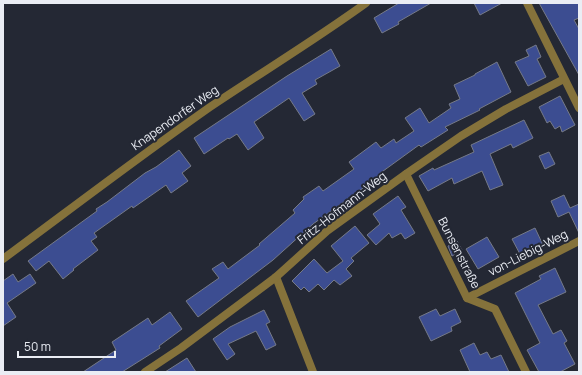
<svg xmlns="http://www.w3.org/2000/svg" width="582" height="375" font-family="Manrope,sans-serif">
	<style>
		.building { fill: #3c4d91; stroke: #757a88 }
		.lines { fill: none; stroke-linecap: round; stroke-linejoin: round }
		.street { stroke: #85723b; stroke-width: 8 }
		.labels { text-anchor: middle; stroke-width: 4; stroke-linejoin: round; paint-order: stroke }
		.street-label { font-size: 12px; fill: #eaedf4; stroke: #242834 }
	</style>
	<rect width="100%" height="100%" fill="#242834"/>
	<g class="building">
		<path d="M399,3H431L398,22L399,24L382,33L374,18Z"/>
		<path d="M474,3H502L480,15Z"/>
		<path d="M539,3H579V18L574,20L579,29V75Z"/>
		<path d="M536,45L541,57L537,59L546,77L528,86L515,62L529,56L526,50Z"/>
		<path d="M331,49L340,66L315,80L317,84L302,93L315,114L304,121L289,98L254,122L264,138L248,150L237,134L229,139L228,138L204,154L194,138L287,76Z"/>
		<path d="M497,62L511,92L479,109L480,110L445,127L448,130L421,147L419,145L379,174L380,176L313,224L273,260L198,317L186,301L219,278L212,269L223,262L228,269L260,245L259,244L295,213L293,210L304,199L303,197L319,186L323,191L354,169L349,162L376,142L381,148L394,139L396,143L414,131L405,118L420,108L429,123L451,108L449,104L460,99L454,85L475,75V74Z"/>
		<path d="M560,96L575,125L562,132L560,126L555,129L550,121L547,123L539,107Z"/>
		<path d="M524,120L533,138L513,148L511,144L490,154L503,185L490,190L482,171L454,184L452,178L428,191L419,176L433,168L434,170L474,152L471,145Z"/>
		<path d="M179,150L191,166L182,173L188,181L171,193L166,185L133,208L132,206L94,233L97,237L91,241L98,250L73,269L74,270L63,279L49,261L36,271L28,261L97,211L96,209L107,202L145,173L156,167Z"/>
		<path d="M549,152L555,164L545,169L539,156Z"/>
		<path d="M564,195L570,208L579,204V233L569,212L558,217L551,201Z"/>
		<path d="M398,196L406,207L401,210L415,233L405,239L401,233L392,238L389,233L376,245L367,235L380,224L373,214Z"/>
		<path d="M355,226L369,243L351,258L354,261L346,269L352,276L340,285L334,280L324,290L318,284L309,292L304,287L301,290L292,281L314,259L327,273L343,261L331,246Z"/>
		<path d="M535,228L543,245L521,256L512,239Z"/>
		<path d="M487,237L499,257L478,269L466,249Z"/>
		<path d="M457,241L462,250L452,256L448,246Z"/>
		<path d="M555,268L566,292L538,305L553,334L561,330L567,341L564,343L575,364L560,372H539L527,350L540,343L515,293L541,279L539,276Z"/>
		<path d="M13,274L18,282L30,274L36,283L7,303L16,317L3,326V281Z"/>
		<path d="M436,309L440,316L455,309L461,322L451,327L452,331L431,341L419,317Z"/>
		<path d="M264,310L270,322L266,324L276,345L266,350L256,331L228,344L235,354L227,360L213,339L230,327Z"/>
		<path d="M170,312L182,329L159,346L160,348L122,372H83L116,350L112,342L148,318L152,325Z"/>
		<path d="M474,343L480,355L487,352L491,359L501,355L509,372H470L460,350Z"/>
		<path d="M187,358L196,372H165Z"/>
	</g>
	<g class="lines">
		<g class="street">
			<path d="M527,3L579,108"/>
			<path d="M406,174L467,298L495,309L526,372"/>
			<path d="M3,259C72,208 140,156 210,107C262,72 315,40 366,3"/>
			<path d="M276,277L313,372"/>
			<path d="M467,298L579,241"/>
			<path d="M145,372L181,348L276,277L327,231L406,174L461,136L506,109L564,79"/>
		</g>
	</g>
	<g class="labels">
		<g class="street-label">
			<text transform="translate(175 118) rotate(-35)" y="4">Knapendorfer Weg</text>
			<text transform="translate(342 208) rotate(-38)" y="4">Fritz-Hofmann-Weg</text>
			<text transform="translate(459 253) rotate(63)" y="4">Bunsenstraße</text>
			<text transform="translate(528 253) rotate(-27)" y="4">von-Liebig-Weg</text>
		</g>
	</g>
	<rect width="582" height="375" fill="none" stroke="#eaedf4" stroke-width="8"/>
	<path d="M18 351v6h97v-6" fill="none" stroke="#eaedf4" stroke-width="2"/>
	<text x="24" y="351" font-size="12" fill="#eaedf4" stroke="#242834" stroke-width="3" paint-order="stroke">50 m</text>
</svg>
